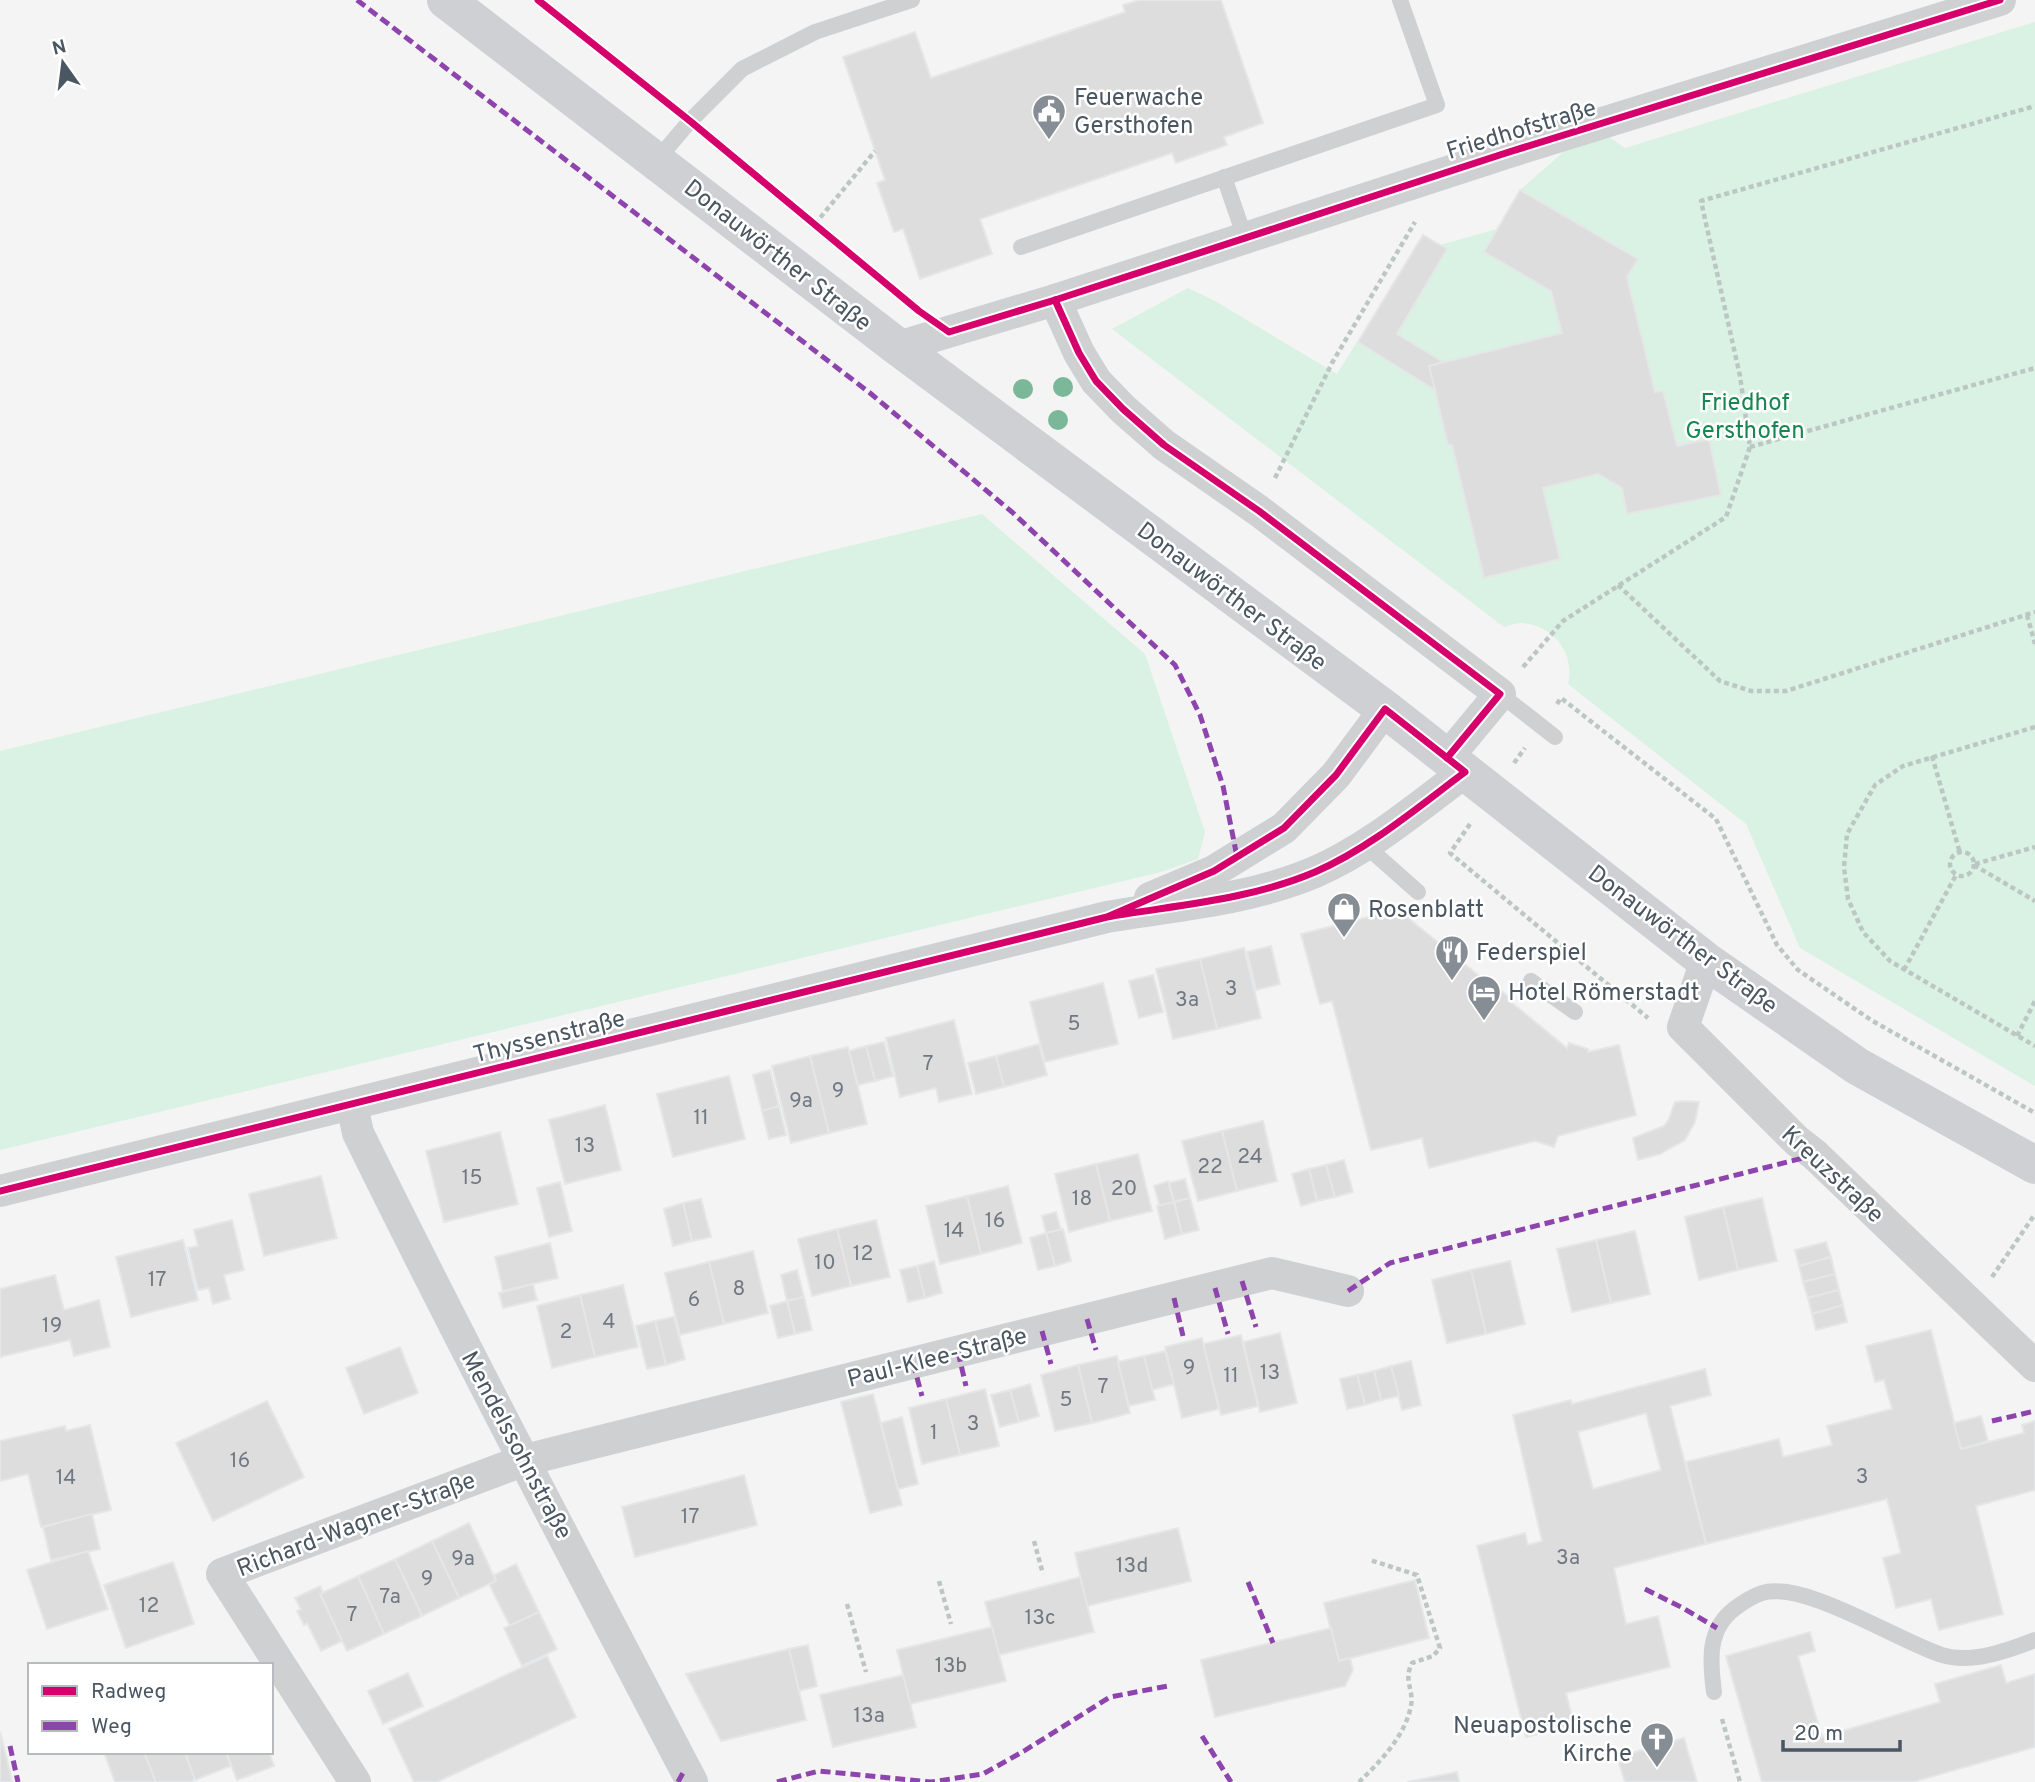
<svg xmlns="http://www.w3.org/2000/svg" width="2035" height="1782" font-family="Overpass,sans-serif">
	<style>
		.green { fill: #d9f2e3 }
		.building { fill: #ddddde; stroke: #e5e6e7; stroke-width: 2; fill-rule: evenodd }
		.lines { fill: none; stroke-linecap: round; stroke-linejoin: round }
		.path { stroke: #bcc7c4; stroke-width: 4.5; stroke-dasharray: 5 3.5; stroke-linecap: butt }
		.lane { stroke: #ced0d2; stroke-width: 16 }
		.street { stroke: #ced0d2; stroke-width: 32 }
		.secondary { stroke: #ced0d4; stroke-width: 38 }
		.quiet { stroke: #8e44ad; stroke-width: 5; stroke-dasharray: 10 5; stroke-linecap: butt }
		.cycleway-casing { stroke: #fff; stroke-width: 11 }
		.cycleway { stroke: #d6006c; stroke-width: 7 }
		.tree { fill: #7ab899 }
		.labels { text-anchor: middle; stroke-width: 5; stroke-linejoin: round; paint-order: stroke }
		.number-label { font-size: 21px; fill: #707881 }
		.poi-label { font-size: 24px; fill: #4a5661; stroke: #fff; text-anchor: start }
		.street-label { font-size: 24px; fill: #4a5661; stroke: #fff }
		.park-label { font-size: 24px; fill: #17864f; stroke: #fff }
	</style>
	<rect width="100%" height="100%" fill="#f4f4f4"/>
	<g class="green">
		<path d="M2035,22V1086L1800,948L1746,824L1568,684C1576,654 1552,623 1520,623C1515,623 1509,626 1504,627L1112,329L1188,288L1215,301L1337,374L1423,235L1440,245L1497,229L1520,190L1568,148L1609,137L1625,148Z"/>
		<path d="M982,514L1145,654L1205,832L1198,859L1161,872L0,1150V751Z"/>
	</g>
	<g class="building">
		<path d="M1139,0H1221L1263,123L1224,137L1227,145L1176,163L1172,153L980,219L992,254L920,279L903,229L894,232L877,183L885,180L843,57L915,32L931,78L1125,12L1123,5Z"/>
		<path d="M1520,190L1638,259L1627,277L1655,392L1663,391L1677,446L1709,439L1721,495L1627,514L1622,488L1598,474L1543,488L1560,559L1484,578L1452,445H1448L1429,366L1562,333L1551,291L1484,252Z"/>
		<path d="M1423,235L1447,249L1397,334L1443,362L1429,366L1435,390L1358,342Z"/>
		<path d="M1390,906L1408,913L1407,917L1494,988L1496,986L1512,1000L1511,1002L1567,1048L1569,1043L1588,1049V1052L1619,1045L1636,1115L1558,1136L1554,1147L1535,1141L1429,1168L1422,1138L1371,1150L1332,1001L1320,1004L1301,934L1388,912Z"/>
		<path d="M1271,946L1280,984L1256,990L1247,952Z"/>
		<path d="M1244,948L1261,1018L1217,1029L1200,959Z"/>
		<path d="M1200,959L1217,1029L1173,1039L1156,969Z"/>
		<path d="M1153,975L1163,1012L1139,1018L1129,981Z"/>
		<path d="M1103,983L1118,1044L1045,1062L1030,1002Z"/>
		<path d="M954,1020L972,1094L939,1102L936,1088L900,1097L886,1038Z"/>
		<path d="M884,1042L893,1076L875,1081L866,1046Z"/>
		<path d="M1039,1044L1047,1075L1004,1087L996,1056Z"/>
		<path d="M866,1046L875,1081L858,1085L849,1051Z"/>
		<path d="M848,1047L867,1124L829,1133L810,1056Z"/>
		<path d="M810,1056L829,1133L791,1143L772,1066Z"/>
		<path d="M996,1056L1004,1087L976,1094L968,1063Z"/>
		<path d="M770,1070L779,1106L762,1111L753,1075Z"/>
		<path d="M729,1076L745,1139L673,1157L657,1094Z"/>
		<path d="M1684,1101L1699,1102L1695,1122L1685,1140L1660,1154L1638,1160L1633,1138L1664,1126L1669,1119L1675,1102Z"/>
		<path d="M605,1105L621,1170L565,1184L549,1120Z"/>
		<path d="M779,1106L786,1135L769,1139L762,1111Z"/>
		<path d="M1263,1121L1277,1181L1237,1191L1222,1131Z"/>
		<path d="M1222,1131L1237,1191L1198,1201L1182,1141Z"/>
		<path d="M500,1132L518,1204L444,1222L426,1151Z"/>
		<path d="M1138,1154L1152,1211L1110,1221L1096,1164Z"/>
		<path d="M1344,1160L1353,1192L1335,1197L1326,1165Z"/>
		<path d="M1096,1164L1110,1221L1069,1232L1055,1174Z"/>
		<path d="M1326,1165L1335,1197L1317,1201L1309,1169Z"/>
		<path d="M1309,1169L1317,1201L1301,1206L1292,1174Z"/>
		<path d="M321,1176L337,1238L264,1256L249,1194Z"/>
		<path d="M1185,1179L1190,1198L1174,1202L1169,1183Z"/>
		<path d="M1168,1181L1174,1202L1160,1206L1154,1186Z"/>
		<path d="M560,1182L572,1231L549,1237L537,1188Z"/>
		<path d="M1008,1186L1022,1243L981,1254L967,1196Z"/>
		<path d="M967,1196L981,1254L940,1264L926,1206Z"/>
		<path d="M1190,1198L1199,1230L1182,1234L1174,1202Z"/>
		<path d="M1762,1198L1777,1261L1738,1270L1723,1207Z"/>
		<path d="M701,1199L711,1237L692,1241L683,1203Z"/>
		<path d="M1174,1202L1182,1234L1165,1239L1157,1206Z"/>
		<path d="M683,1203L692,1241L673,1246L664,1209Z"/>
		<path d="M1723,1207L1738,1270L1699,1280L1685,1217Z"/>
		<path d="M1056,1212L1061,1230L1046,1233L1042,1216Z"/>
		<path d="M232,1220L244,1270L224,1275L230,1299L213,1304L209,1288L198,1290L188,1248L198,1246L194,1230Z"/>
		<path d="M876,1220L890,1277L851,1286L837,1229Z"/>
		<path d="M837,1229L851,1286L812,1296L798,1239Z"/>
		<path d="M1063,1229L1071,1261L1055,1266L1046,1233Z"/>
		<path d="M1635,1231L1650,1294L1611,1303L1596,1240Z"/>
		<path d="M1046,1233L1055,1266L1038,1270L1030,1238Z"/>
		<path d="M183,1240L198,1300L131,1317L116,1257Z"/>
		<path d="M1596,1240L1611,1303L1572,1312L1557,1249Z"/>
		<path d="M1826,1242L1831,1257L1799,1266L1795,1250Z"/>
		<path d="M550,1243L558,1278L503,1291L495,1257Z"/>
		<path d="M753,1251L768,1313L724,1324L709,1262Z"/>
		<path d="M1831,1257L1835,1274L1803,1282L1799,1266Z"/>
		<path d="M934,1261L942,1293L925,1298L917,1266Z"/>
		<path d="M1510,1261L1525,1324L1486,1334L1471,1270Z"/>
		<path d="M709,1262L724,1324L680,1335L665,1273Z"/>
		<path d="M917,1266L925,1298L908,1302L900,1270Z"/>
		<path d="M797,1270L804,1297L787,1301L781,1275Z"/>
		<path d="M1471,1270L1486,1334L1447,1343L1432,1280Z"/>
		<path d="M1835,1274L1839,1290L1808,1298L1803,1282Z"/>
		<path d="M55,1275L64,1310L99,1300L110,1347L74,1356L70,1340L0,1357V1289Z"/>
		<path d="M533,1284L537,1300L503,1308L499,1293Z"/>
		<path d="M623,1285L638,1347L595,1357L580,1295Z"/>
		<path d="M1839,1290L1843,1305L1812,1314L1808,1298Z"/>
		<path d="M580,1295L595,1357L552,1368L537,1306Z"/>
		<path d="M804,1297L812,1330L795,1334L787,1301Z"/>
		<path d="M787,1301L795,1334L778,1338L770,1306Z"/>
		<path d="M1843,1305L1847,1322L1816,1330L1812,1314Z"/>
		<path d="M674,1317L685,1359L666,1365L655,1321Z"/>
		<path d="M655,1321L666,1365L647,1369L636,1326Z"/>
		<path d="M1931,1330L1961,1449L2024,1433L2022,1425L2035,1421V1490L1976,1506L2003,1614L1939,1630L1931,1599L1896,1608L1883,1558L1901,1553L1887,1499L1706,1544L1686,1462L1779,1439L1783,1457L1832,1445L1827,1426L1892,1409L1884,1380L1875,1382L1866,1346Z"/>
		<path d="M1280,1333L1297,1403L1260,1412L1243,1342Z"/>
		<path d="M1241,1335L1258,1406L1221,1415L1203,1344Z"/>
		<path d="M1202,1338L1219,1409L1182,1418L1165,1347Z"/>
		<path d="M400,1347L418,1393L364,1414L346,1368Z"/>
		<path d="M1165,1351L1174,1384L1152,1390L1144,1356Z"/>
		<path d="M1117,1356L1130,1413L1092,1423L1078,1365Z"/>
		<path d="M1144,1356L1155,1400L1129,1406L1118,1362Z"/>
		<path d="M1411,1361L1421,1405L1402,1410L1391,1366Z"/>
		<path d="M1078,1365L1092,1423L1055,1431L1041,1375Z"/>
		<path d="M1391,1366L1399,1396L1381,1400L1374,1371Z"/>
		<path d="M1705,1369L1711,1395L1670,1406L1706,1544L1614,1568L1626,1624L1658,1616L1670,1667L1566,1693L1574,1725L1526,1737L1477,1546L1525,1533L1528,1545L1542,1541L1513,1415L1571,1400L1572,1404ZM1646,1413L1661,1470L1593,1489L1578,1432Z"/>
		<path d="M1374,1371L1381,1400L1365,1405L1357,1375Z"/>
		<path d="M1357,1375L1365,1405L1347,1409L1340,1379Z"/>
		<path d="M1030,1384L1039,1416L1019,1422L1010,1390Z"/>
		<path d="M985,1389L999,1446L960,1455L946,1399Z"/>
		<path d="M1010,1390L1019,1422L1000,1427L991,1395Z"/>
		<path d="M873,1394L902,1505L870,1513L841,1402Z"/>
		<path d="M946,1399L960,1455L922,1464L909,1408Z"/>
		<path d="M267,1401L304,1477L213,1521L176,1443Z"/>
		<path d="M1981,1416L1988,1441L1961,1449L1954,1423Z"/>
		<path d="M902,1417L918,1484L898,1489L881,1423Z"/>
		<path d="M90,1425L111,1510L41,1527L28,1474L0,1481V1441L65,1426L66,1431Z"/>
		<path d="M744,1475L757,1525L635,1557L622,1507Z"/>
		<path d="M92,1514L100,1549L51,1560L43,1527Z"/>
		<path d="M469,1523L496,1581L459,1598L432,1541Z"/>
		<path d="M1178,1528L1191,1581L1087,1606L1075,1553Z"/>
		<path d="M432,1541L459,1598L422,1616L395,1559Z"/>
		<path d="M88,1551L108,1609L47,1629L27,1570Z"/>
		<path d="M395,1559L422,1616L384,1634L358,1576Z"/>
		<path d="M173,1562L194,1624L126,1648L104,1585Z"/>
		<path d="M516,1564L539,1612L510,1626L489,1584L496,1581L494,1575Z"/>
		<path d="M358,1576L384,1634L347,1651L320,1594Z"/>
		<path d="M1080,1577L1094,1632L999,1655L985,1602Z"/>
		<path d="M1415,1580L1429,1638L1339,1661L1324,1603Z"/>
		<path d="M320,1586L323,1593L320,1594L342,1641L321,1651L307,1623L304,1625L297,1611L301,1609L295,1598Z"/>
		<path d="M539,1612L557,1649L522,1666L504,1628Z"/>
		<path d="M992,1627L1006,1681L910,1704L897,1650Z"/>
		<path d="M1331,1628L1339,1661L1350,1658L1353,1670L1345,1686L1215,1717L1201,1660Z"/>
		<path d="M1810,1632L1815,1651L1798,1656L1822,1737L1940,1702L1935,1684L2001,1665L2006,1683L2035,1674V1747L1913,1782H1762L1726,1656Z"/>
		<path d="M808,1645L817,1686L799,1691L789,1649Z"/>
		<path d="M789,1649L806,1720L721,1741L686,1674Z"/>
		<path d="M547,1656L576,1717L437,1782H414L389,1729Z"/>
		<path d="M408,1673L423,1706L383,1724L368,1691Z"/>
		<path d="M903,1675L916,1727L833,1747L820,1695Z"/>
		<path d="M0,1732L10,1772L12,1782H0Z"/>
		<path d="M1684,1738L1697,1782H1625L1617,1757Z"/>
		<path d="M104,1752H144L156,1782H115Z"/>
		<path d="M144,1752H185L195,1780L190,1782H156Z"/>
		<path d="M185,1752H226L231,1766L195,1780Z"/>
		<path d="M226,1752H269L274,1766L237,1780Z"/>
		<path d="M1457,1772L1459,1782H1407Z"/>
	</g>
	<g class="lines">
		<g class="path">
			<path d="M815,224L875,151"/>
			<path d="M1750,447L2035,368"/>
			<path d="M1275,478L1332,363L1415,222"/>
			<path d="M1618,585L1720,681L1751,691H1786L2035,612"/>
			<path d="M2027,615L2035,644"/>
			<path d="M1523,667L1563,621L1726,517L1750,447L1740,376L1701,201L2035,106"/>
			<path d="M1557,704L1561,698L1716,819L1777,945L1798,970L1871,1020L2035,1113"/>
			<path d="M2035,727L1903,766L1875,785L1847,834L1844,867L1848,899L1863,932L1890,961L2035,1046"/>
			<path d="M1932,756L1960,853"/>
			<path d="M1514,763L1525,748"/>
			<path d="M1470,824L1450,853L1648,1018"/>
			<circle cx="1962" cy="864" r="12"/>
			<path d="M1975,864L2035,847"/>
			<path d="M1974,865L2035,901"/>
			<path d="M1904,970L1956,875"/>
			<path d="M2017,1036L2035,1001"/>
			<path d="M1992,1277L2035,1214"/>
			<path d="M1034,1541L1043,1574"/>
			<path d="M939,1581L951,1624"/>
			<path d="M847,1604L866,1672"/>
			<path d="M1722,1719L1740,1782"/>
			<path d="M1359,1782C1380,1762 1405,1736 1411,1706C1414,1689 1403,1681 1412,1663L1433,1656L1440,1648L1417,1575L1370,1560"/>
		</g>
		<g class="lane">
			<path d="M656,161L690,121L742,69L815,32L912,0"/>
			<path d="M1224,177L1245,238"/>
			<path d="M1021,247L1437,105L1400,0"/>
			<path d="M1500,694L1555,737"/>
			<path d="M1365,845L1418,892"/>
			<path d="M1531,981L1575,1012"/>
			<path d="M1714,1692C1710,1661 1707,1630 1734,1609C1742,1603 1753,1596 1762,1593C1804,1580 1898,1641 1942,1655C1971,1664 2007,1651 2035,1640"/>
		</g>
		<g class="street">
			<path d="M1055,300L1079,353L1096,381L1123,409L1164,445L1259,511L1500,694L1447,758"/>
			<path d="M898,347L1055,300L1509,152L2000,0"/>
			<path d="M1150,898L1214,871L1284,828L1336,775L1385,709"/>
			<path d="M1706,961L1683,1027L1797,1141L1815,1155L2035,1366"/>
			<path d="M352,1105L358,1133C465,1351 579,1566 692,1782"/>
			<path d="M0,1191L1107,917C1177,905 1249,900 1315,872C1370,848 1418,807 1465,772"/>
			<path d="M355,1782L222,1574L525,1460L1272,1273L1348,1291"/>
		</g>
		<path class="secondary" d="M446,0L898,347L1385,709L1706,961L1857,1066L2035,1165"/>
		<g class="quiet">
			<path d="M357,0L870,393L1012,512L1175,665L1200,715L1223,786L1237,857"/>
			<path d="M1242,1281L1256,1327"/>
			<path d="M1215,1288L1228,1334"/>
			<path d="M1348,1291L1390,1263L1815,1155"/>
			<path d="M1174,1298L1183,1336"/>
			<path d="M1087,1319L1096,1350"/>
			<path d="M1042,1331L1051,1364"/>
			<path d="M958,1352L966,1386"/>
			<path d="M913,1363L922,1396"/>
			<path d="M1992,1421L2035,1411"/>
			<path d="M1248,1582L1273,1643"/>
			<path d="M1645,1589L1681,1607L1717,1628"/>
			<path d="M1202,1736L1231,1782"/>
			<path d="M10,1746L18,1782"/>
			<path d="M678,1782L685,1769"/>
			<path d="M777,1782L819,1771L931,1782L983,1774L1024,1751L1110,1697L1168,1686"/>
		</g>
		<g class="cycleway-casing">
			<g id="cycleway">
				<path d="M538,0L690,121L919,311L949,332L1055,300L1509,152L2000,0"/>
				<path d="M1055,300L1079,353L1096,381L1123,409L1164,445L1259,511L1500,694L1447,758"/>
				<path d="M0,1191L1107,917C1177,905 1249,900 1315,872C1370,848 1418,807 1465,772L1385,709L1336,775L1284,828L1214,871L1107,917"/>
			</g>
		</g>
		<use href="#cycleway" class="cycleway"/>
	</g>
	<g class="tree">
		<circle cx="1063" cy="387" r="10"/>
		<circle cx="1023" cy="389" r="10"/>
		<circle cx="1058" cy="420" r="10"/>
	</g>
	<defs>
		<g id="civic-pin" transform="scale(1.75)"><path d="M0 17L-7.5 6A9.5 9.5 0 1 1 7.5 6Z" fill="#868d94" stroke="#fff"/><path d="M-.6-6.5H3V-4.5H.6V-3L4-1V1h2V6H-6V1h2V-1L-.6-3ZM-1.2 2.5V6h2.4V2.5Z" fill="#fff"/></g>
		<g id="shop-pin" transform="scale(1.75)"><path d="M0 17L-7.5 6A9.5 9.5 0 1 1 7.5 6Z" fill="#868d94" stroke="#fff"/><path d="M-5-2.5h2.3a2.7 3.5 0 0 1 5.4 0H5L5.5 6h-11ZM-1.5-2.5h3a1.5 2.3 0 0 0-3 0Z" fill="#fff"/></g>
		<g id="restaurant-pin" transform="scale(1.75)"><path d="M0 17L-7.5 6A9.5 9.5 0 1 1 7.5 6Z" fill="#868d94" stroke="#fff"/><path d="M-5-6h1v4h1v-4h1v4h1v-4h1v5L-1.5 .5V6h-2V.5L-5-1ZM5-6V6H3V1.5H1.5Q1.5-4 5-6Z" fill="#fff"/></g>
		<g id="hotel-pin" transform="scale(1.75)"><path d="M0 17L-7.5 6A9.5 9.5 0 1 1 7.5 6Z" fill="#868d94" stroke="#fff"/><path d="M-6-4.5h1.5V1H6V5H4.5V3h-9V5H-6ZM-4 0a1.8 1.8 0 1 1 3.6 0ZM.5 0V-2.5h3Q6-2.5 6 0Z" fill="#fff"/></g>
		<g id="church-pin" transform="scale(1.75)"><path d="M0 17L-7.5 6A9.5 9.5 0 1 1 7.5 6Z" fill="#868d94" stroke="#fff"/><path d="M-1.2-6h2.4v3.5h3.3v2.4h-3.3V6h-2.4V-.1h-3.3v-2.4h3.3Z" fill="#fff"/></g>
	</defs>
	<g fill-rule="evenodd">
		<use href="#civic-pin" x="1049" y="111"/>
		<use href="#shop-pin" x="1344" y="909"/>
		<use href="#restaurant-pin" x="1452" y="952"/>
		<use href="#hotel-pin" x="1484" y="992"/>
		<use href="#church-pin" x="1657" y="1739"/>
	</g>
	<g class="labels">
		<g class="number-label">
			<text x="1231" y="995">3</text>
			<text x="1187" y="1006">3a</text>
			<text x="1074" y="1030">5</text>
			<text x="928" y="1070">7</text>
			<text x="838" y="1097">9</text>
			<text x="801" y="1107">9a</text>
			<text x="701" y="1124">11</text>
			<text x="585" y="1152">13</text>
			<text x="1250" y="1163">24</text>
			<text x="1210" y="1173">22</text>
			<text x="472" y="1184">15</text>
			<text x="1124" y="1195">20</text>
			<text x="1082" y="1205">18</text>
			<text x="995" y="1227">16</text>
			<text x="954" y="1237">14</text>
			<text x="863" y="1260">12</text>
			<text x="825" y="1269">10</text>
			<text x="157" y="1286">17</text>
			<text x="739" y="1295">8</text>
			<text x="694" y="1306">6</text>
			<text x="609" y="1328">4</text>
			<text x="52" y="1332">19</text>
			<text x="566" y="1338">2</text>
			<text x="1189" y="1374">9</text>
			<text x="1270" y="1379">13</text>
			<text x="1231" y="1382">11</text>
			<text x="1103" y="1393">7</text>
			<text x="1066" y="1406">5</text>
			<text x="973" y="1430">3</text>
			<text x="934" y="1439">1</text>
			<text x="240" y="1467">16</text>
			<text x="1862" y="1483">3</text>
			<text x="66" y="1484">14</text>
			<text x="690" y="1523">17</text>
			<text x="1568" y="1564">3a</text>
			<text x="463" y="1565">9a</text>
			<text x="1132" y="1572">13d</text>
			<text x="427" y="1585">9</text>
			<text x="390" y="1603">7a</text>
			<text x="149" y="1612">12</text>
			<text x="352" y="1621">7</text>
			<text x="1040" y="1624">13c</text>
			<text x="951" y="1672">13b</text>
			<text x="869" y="1722">13a</text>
		</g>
		<g class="poi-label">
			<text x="1074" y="105">Feuerwache<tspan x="1074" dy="28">Gersthofen</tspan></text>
			<text x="1368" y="917">Rosenblatt</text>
			<text x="1476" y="960">Federspiel</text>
			<text x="1508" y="1000">Hotel Römerstadt</text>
			<text x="1632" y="1733" text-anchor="end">Neuapostolische<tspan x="1632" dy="28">Kirche</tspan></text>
		</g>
		<g class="street-label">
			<text transform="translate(1521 129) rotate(-17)" y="8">Friedhofstraße</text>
			<text transform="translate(778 255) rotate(38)" y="8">Donauwörther Straße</text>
			<text transform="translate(1232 596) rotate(37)" y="8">Donauwörther Straße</text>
			<text transform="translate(1683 939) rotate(37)" y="8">Donauwörther Straße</text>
			<text transform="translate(549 1036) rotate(-14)" y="8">Thyssenstraße</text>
			<text transform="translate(1833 1174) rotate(43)" y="8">Kreuzstraße</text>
			<text transform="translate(937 1357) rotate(-14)" y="8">Paul-Klee-Straße</text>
			<text transform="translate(517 1445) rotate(62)" y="8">Mendelssohnstraße</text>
			<text transform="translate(356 1524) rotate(-21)" y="8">Richard-Wagner-Straße</text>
		</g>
		<g class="park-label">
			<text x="1745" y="410">Friedhof<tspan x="1745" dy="28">Gersthofen</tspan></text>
		</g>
	</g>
	<rect x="28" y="1663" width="245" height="91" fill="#ffffff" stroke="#b7bbc0" stroke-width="2"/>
	<rect x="42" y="1686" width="35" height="10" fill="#d6006c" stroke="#b7bbc0" stroke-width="2"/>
	<text x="91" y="1698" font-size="21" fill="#4a5661">Radweg</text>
	<rect x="42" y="1721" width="35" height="10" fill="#8e44ad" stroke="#b7bbc0" stroke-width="2"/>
	<text x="91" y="1733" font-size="21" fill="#4a5661">Weg</text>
	<g transform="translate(63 63) rotate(346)" stroke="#ffffff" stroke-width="5" paint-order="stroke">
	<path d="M0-5L12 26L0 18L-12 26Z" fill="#4a5661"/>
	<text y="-10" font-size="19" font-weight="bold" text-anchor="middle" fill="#4a5661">N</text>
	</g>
	<path d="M1783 1740v10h117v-10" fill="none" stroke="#4a5661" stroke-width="3.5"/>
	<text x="1794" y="1740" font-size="21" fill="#4a5661" stroke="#ffffff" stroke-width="5" paint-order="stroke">20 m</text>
</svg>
